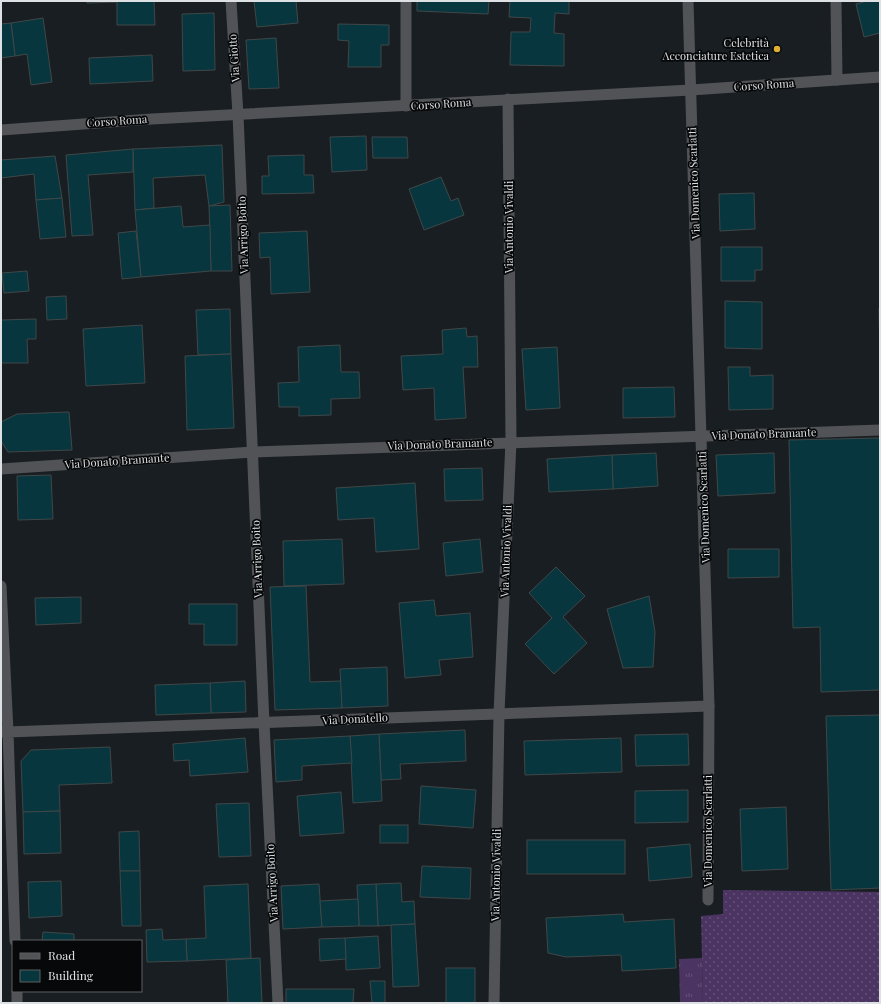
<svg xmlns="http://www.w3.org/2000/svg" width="881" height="1004" font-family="'Playfair Display',serif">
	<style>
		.grass { fill: url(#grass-dots) }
		.park { fill: url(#park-tufts) }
		.building { fill: #07363e; stroke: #404748 }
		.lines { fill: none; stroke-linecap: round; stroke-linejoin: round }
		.minor { stroke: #525356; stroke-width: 11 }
		.tertiary { stroke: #525356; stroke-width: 11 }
		.poi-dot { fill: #e1af34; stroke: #060809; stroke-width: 1.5 }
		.labels { text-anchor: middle; stroke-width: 3.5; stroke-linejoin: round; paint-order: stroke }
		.poi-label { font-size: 11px; fill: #dee1e3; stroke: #060809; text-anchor: end }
		.street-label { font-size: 11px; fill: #dee1e3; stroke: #060809 }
	</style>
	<defs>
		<pattern id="grass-dots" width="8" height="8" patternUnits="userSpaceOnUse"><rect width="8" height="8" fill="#4b3461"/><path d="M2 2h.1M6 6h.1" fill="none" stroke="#645178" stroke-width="1.8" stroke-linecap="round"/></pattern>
		<pattern id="park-tufts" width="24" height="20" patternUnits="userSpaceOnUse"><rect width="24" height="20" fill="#4b3461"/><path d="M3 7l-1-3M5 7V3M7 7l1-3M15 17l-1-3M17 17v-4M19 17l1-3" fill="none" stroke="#645178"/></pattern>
	</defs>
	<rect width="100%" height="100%" fill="#191e22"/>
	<path class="grass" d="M723,890L880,892V1003H703L701,916L723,914Z"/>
	<path class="park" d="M702,958L703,1003H680L679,959Z"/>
	<g class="building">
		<path d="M87,1H154L155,25H117V2L87,3Z"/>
		<path d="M254,1H296L298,23L257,27Z"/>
		<path d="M417,1H489L488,14L417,11Z"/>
		<path d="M510,1H569V14L555,13L554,33L564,34V66L510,65L511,32H530L531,18L509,17Z"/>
		<path d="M867,1H880V33L864,37L856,4Z"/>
		<path d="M214,13L215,70L183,71L182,14Z"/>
		<path d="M43,18L52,82L31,85L27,54L15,56L11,23Z"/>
		<path d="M11,23L15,56L1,58V24Z"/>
		<path d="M338,24L389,25V45H381V67H348L349,41L338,40Z"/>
		<path d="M276,38L279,88L249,89L246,40Z"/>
		<path d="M152,55L153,81L90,84L89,58Z"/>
		<path d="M366,136L367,170L332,172L330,137Z"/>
		<path d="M372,137H407L408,158H373Z"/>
		<path d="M222,145L224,202L209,206L205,175L153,178L154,208L135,210L133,149Z"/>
		<path d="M133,149V172L88,175L93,235L72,236L66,155Z"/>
		<path d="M304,155V175H313L314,193L262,194V176H269L268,156Z"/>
		<path d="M55,156L62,198L36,200L34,174L1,178V160Z"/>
		<path d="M441,177L451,201L458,198L464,215L424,230L409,189Z"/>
		<path d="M754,193L755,229L720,231L719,194Z"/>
		<path d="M62,198L66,237L40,239L36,200Z"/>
		<path d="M230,205L232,271H211L209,206Z"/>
		<path d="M181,206L183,227L210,225L211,271L141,277L135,210Z"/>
		<path d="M136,231L141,277L122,279L118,233Z"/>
		<path d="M307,231L310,292L271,294L270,257L260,258L259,233Z"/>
		<path d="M721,247H762V270H755V281H721Z"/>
		<path d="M27,271L29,291L4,293L2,273Z"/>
		<path d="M66,296L67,319L47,320L46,297Z"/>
		<path d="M725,301L762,302V349L725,348Z"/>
		<path d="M879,308H880V363Z"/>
		<path d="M230,309L231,354L198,355L196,310Z"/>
		<path d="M36,319V339H27L28,363H1V320Z"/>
		<path d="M142,325L145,383L86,386L83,329Z"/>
		<path d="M466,328L467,337L477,336L478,367H463L466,418L435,420L434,388L403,390L401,356L443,354L442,330Z"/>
		<path d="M340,345L341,372H359L360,398L331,399V415L299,416V407H279L278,383L299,382L298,347Z"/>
		<path d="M557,347L560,408L526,410L522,349Z"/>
		<path d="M231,354L234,428L187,430L185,356Z"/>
		<path d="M728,367H750V376L773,375V409L729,410Z"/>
		<path d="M674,387L675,417L623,418V388Z"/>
		<path d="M69,412L72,450L8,452L1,441V422L17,414Z"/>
		<path d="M880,438V690L821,692L820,627L793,628L789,440Z"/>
		<path d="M656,453L658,486L613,489L612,455Z"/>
		<path d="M774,453L775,493L718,496L716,455Z"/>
		<path d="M612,455L613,489L549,492L547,459Z"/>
		<path d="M482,468L483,500L445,501L444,469Z"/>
		<path d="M51,475L53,519L18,520L17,476Z"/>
		<path d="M415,483L419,549L376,552L374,518L338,520L336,488Z"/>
		<path d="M342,539L344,584L284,586L283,541Z"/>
		<path d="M480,539L483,572L446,576L443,543Z"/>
		<path d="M728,549H779V577L728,578Z"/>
		<path d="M556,567L585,596L563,617L587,643L554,674L525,644L552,618L529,593Z"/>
		<path d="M306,586L310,682L341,681L342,708L275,710L270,587Z"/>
		<path d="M649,596L655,632L653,667L623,668L607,609Z"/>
		<path d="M81,597V623L36,625L35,598Z"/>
		<path d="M434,600L436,616L470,613L473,657L439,660L441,675L405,678L399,603Z"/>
		<path d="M189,604H237V645H204V624H189Z"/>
		<path d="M387,667L388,706L342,708L340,669Z"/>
		<path d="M245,681L246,712L211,713L210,683Z"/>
		<path d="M210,683L211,713L156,715L155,685Z"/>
		<path d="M880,715V888L831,890L826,716Z"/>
		<path d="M465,730L466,761L400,764L401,779L381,780L379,734Z"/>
		<path d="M379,734L382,801L353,803L350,736Z"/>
		<path d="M688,734L689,765L636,766L635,735Z"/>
		<path d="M350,736L352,763L302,766V780L276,782L274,740Z"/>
		<path d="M245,738L248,772L190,776L189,760L174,761L173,744Z"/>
		<path d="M621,738L622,772L525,775L524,741Z"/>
		<path d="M110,747L112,783L59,785L60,811L23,812L21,761L31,750Z"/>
		<path d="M421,786L476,790L473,828L419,824Z"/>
		<path d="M688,790V822L635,823V791Z"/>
		<path d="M341,792L344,833L300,836L297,796Z"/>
		<path d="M249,803L251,856L219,857L216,804Z"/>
		<path d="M786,807L788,869L742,871L740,809Z"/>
		<path d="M60,811L61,853L24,854L23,812Z"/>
		<rect x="380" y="825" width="28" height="18"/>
		<path d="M139,831L140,871H120L119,832Z"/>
		<rect x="527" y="840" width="98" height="34"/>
		<path d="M690,844L692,877L649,881L647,848Z"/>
		<path d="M422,866L471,868L470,899L420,897Z"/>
		<path d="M120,871H140L141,926H122Z"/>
		<path d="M61,881L62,916L29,918L28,882Z"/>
		<path d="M401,883L402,902L414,901L415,924L378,926L376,884Z"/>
		<path d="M248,884L251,958L187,961L186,939L206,938L204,886Z"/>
		<path d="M319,884L322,927L283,929L281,886Z"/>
		<path d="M376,884L378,926H359L357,885Z"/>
		<path d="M358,899L359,926L322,927L320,901Z"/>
		<path d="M623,914L624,922L674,919L676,968L622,971L621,955L566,957L548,953L546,918Z"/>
		<path d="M415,924L419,986L393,987L391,925Z"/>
		<path d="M162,929L163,940L186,939L187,961L147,962L146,930Z"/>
		<path d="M43,932L74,934V941H42Z"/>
		<path d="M378,936L380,968L346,970L345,938Z"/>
		<path d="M345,938L346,959L320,961L319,939Z"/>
		<path d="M260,958L262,1003H228L226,960Z"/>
		<rect x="446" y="968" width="29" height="35"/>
		<path d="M370,981H385V1003H372Z"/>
		<path d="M286,989H354L353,1003H286Z"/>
	</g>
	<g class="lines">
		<g class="minor">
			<path d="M231,1L238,115L264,723L278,1003"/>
			<path d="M406,1V106"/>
			<path d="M688,1L709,706L708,900"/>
			<path d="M836,1L837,80"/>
			<path d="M1,469L253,452L880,430"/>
			<path d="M15,941L8,732L709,706"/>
			<path d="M17,991V1003"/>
			<path d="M494,1003L499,713L511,441L508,99"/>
		</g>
		<g class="tertiary">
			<path d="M1,130L152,119L691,90L880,77"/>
			<path d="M1,586L8,732H1"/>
		</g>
	</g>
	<circle class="poi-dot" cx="777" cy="49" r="4"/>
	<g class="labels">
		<g class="poi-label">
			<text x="769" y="47">Celebrità<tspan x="769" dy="13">Acconciature Estetica</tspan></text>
		</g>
		<g class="street-label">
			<text transform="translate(234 58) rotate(-94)" y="4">Via Giotto</text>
			<text transform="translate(764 85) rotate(-4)" y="4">Corso Roma</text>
			<text transform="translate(441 104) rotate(-4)" y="4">Corso Roma</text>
			<text transform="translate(117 121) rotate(-4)" y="4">Corso Roma</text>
			<text transform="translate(694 183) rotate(-92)" y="4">Via Domenico Scarlatti</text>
			<text transform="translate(509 227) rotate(-90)" y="4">Via Antonio Vivaldi</text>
			<text transform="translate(243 235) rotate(-92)" y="4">Via Arrigo Boito</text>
			<text transform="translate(764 434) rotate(-2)" y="4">Via Donato Bramante</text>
			<text transform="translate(440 444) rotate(-2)" y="4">Via Donato Bramante</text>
			<text transform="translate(117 461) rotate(-4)" y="4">Via Donato Bramante</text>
			<text transform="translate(704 507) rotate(-92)" y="4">Via Domenico Scarlatti</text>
			<text transform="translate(506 551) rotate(-88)" y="4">Via Antonio Vivaldi</text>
			<text transform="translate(257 559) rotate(-92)" y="4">Via Arrigo Boito</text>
			<text transform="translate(355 719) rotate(-3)" y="4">Via Donatello</text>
			<text transform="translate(708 831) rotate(-90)" y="4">Via Domenico Scarlatti</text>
			<text transform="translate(496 875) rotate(-89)" y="4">Via Antonio Vivaldi</text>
			<text transform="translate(272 883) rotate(-93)" y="4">Via Arrigo Boito</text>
		</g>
	</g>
	<rect width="881" height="1004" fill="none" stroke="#dee1e3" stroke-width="4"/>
	<rect x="12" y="940" width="130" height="52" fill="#060809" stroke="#5c5f60"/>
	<rect x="20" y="953" width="20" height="6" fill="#525356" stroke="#5c5f60"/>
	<text x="48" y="960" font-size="12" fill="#dee1e3">Road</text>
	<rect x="20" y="970" width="20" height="12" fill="#07363e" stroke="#5c5f60"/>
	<text x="48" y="980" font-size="12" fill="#dee1e3">Building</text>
</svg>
